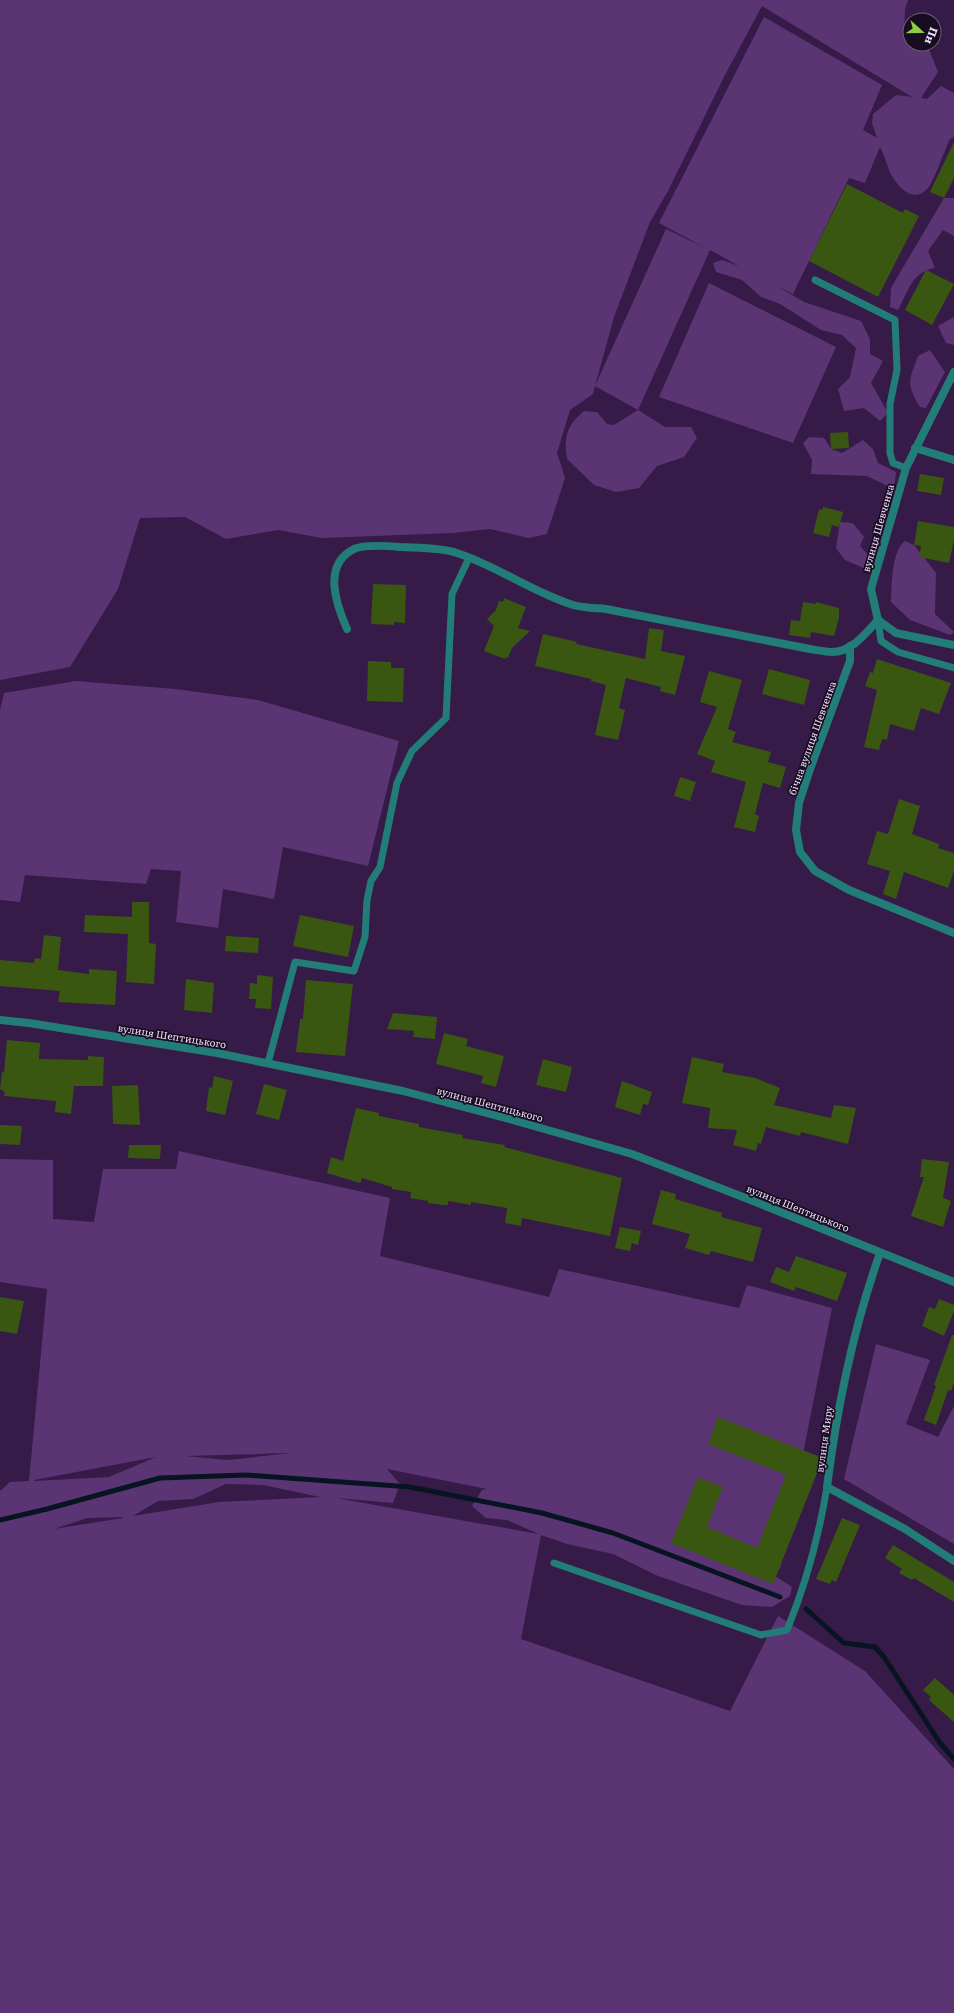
<svg xmlns="http://www.w3.org/2000/svg" width="954" height="2013" font-family="Literata,serif">
	<style>
		.green { fill: #5b3573; fill-rule: evenodd }
		.lines { fill: none; stroke-linecap: round; stroke-linejoin: round }
		.stream { stroke: #071522; stroke-width: 5 }
		.building { fill: #3a5712 }
		.lane { stroke: #227c77; stroke-width: 7 }
		.street { stroke: #227c77; stroke-width: 8 }
		.labels { text-anchor: middle; stroke-width: 3.5; stroke-linejoin: round; paint-order: stroke }
		.street-label { font-size: 10px; fill: #efdefc; stroke: #180c20 }
	</style>
	<rect width="100%" height="100%" fill="#361a48"/>
	<g class="green">
		<path d="M0,0H908L905,9L904,32H910V44H927L938,72L921,98L927,99L941,86L954,93V137L950,139C945,149 934,181 928,188C914,204 900,189 892,176C887,167 885,156 880,147L865,183L849,178L793,294L777,286L804,302L861,321L870,339V354L883,361L871,383L888,413L880,421L864,408L844,411L838,389L850,377L856,348L842,335L821,330L780,304L761,297L742,280L716,272L713,263L722,260L739,266L710,250L638,410L665,427H691L697,438L684,457L657,466L639,488L616,492L594,485L567,459C564,437 566,426 584,411L597,412L607,424L614,425L638,410L595,386L593,394L570,410L557,453L565,478L547,534L529,538L490,529L453,533L322,538L278,530L226,539L185,517L140,518L118,589L70,667L0,680ZM762,6L912,97L896,95L873,114L872,123L877,138L863,130L882,85L764,17L659,223L707,249L666,229L595,386L614,317L650,222L668,191L726,73Z"/>
		<path d="M944,198H954V236L943,230L928,251L935,268C912,272 908,291 898,310L890,307L891,288Z"/>
		<path d="M709,283L836,347L793,443L659,397Z"/>
		<path d="M954,317V345L946,343L938,326Z"/>
		<path d="M930,350L945,372L926,408L920,407C906,384 909,380 918,356Z"/>
		<path d="M809,437L824,438L831,449L842,453L863,440L873,449L878,463L896,472L894,489L867,476L811,474L812,460L803,443Z"/>
		<path d="M840,522L853,523L864,537L860,546L872,559L870,571L845,560L836,548Z"/>
		<path d="M905,541L914,545L936,573L935,614L954,632L950,635L910,620L891,602C892,585 891,552 905,541Z"/>
		<path d="M76,681L175,689L258,700L399,741L368,866L283,847L274,899L223,889L218,928L176,922L181,871L151,869L146,884L25,875L20,902L0,900V710L4,693Z"/>
		<path d="M179,1151L390,1198L380,1256L549,1297L559,1269L739,1308L747,1285L832,1308L780,1569L754,1562L792,1587L790,1596L772,1607L742,1605L658,1576L613,1554L567,1544L541,1535L521,1639L730,1711L778,1616L865,1671L954,1769V2013H0V1491L10,1482L29,1481L47,1289L0,1282V1159L53,1160V1219L94,1222L103,1169H176ZM291,1453L228,1460L185,1456ZM156,1457L109,1477L34,1481V1480ZM387,1469L487,1489L482,1490L472,1506L486,1518L507,1520L539,1534L336,1498L393,1503L400,1484ZM226,1484L263,1485L320,1497L219,1502L133,1516L158,1501L193,1499ZM123,1517V1518L54,1529L87,1518Z"/>
		<path d="M876,1344L930,1360L906,1424L938,1437L954,1406V1544L844,1479Z"/>
	</g>
	<g class="lines">
		<g class="stream">
			<path d="M0,1520L47,1509L160,1478L246,1475L410,1487L542,1513L613,1533L780,1597"/>
			<path d="M806,1609L844,1643L875,1647L884,1657L940,1743L954,1759"/>
		</g>
	</g>
	<g class="building">
		<path d="M954,142V178L944,198L930,192Z"/>
		<path d="M847,184L903,213L905,209L919,216L878,297L809,261Z"/>
		<path d="M926,270L954,284L932,325L905,310Z"/>
		<path d="M848,432L849,448L831,449L830,433Z"/>
		<path d="M920,474L944,478L941,495L917,491Z"/>
		<path d="M823,507L843,512L839,527L832,525L829,537L813,533L819,509L822,510Z"/>
		<path d="M918,521L954,527V540L949,563L919,557L921,546L914,545Z"/>
		<path d="M373,584L406,585L405,623L394,622V625L371,624Z"/>
		<path d="M504,598L526,607L518,628L530,631L512,648L508,658L506,657L505,659L484,651L494,626L487,619L496,610L499,601L503,602Z"/>
		<path d="M803,602L816,604V602L839,608V618L834,636L811,632L810,638L789,635L791,620L800,621Z"/>
		<path d="M649,628L664,630L661,651L685,656L675,695L660,691L661,687L626,678L619,708L625,710L618,740L595,735L606,685L591,681V679L535,666L543,634L577,642L576,644L645,659Z"/>
		<path d="M877,659L951,683L939,714L921,708L914,731L890,724L887,740L882,739L879,750L864,747L877,690L865,686L870,672L873,673Z"/>
		<path d="M368,661L391,662V668H404L403,702L367,701Z"/>
		<path d="M769,669L810,680L804,705L762,694Z"/>
		<path d="M709,671L742,680L728,729L736,732L732,742L771,752L768,762L786,767L780,788L763,783L755,814L759,816L755,832L734,827L746,782L711,772L715,761L697,754L717,707L700,702Z"/>
		<path d="M680,777L696,782L690,801L674,796Z"/>
		<path d="M899,799L920,806L912,834L939,844L938,848L954,853V871L948,888L904,872L896,899L883,894L890,871L867,864L877,831L888,834Z"/>
		<path d="M132,902H149V943L156,944L154,984L126,982L128,934L84,932L85,915L132,917Z"/>
		<path d="M300,915L354,926L348,957L293,946Z"/>
		<path d="M44,935L61,937L58,970L89,974V969L117,971L115,1005L58,1002L60,991L0,986V960L34,963L35,958L41,959Z"/>
		<path d="M226,936L259,938L258,953L225,951Z"/>
		<path d="M257,975L273,977L271,1009L255,1008L256,999H249L250,983L257,984Z"/>
		<path d="M186,979L214,983L212,1013L184,1010Z"/>
		<path d="M306,980L353,984L345,1056L296,1052L300,1019H303Z"/>
		<path d="M393,1013L437,1017L435,1039L413,1037L414,1031L387,1029Z"/>
		<path d="M444,1033L468,1039L466,1046L504,1056L496,1087L481,1083L483,1076L436,1064Z"/>
		<path d="M7,1040L40,1043L39,1059L88,1060V1056L104,1057L103,1086H74L71,1114L55,1112L56,1101L4,1096L5,1092L0,1089L2,1072H4Z"/>
		<path d="M692,1057L724,1064L722,1072L755,1078L780,1088L774,1105L831,1118L834,1105L856,1108L848,1144L801,1132L800,1136L766,1127L761,1144L758,1143L756,1151L733,1145L737,1130L708,1128L710,1108L682,1103Z"/>
		<path d="M543,1059L572,1067L566,1092L536,1085Z"/>
		<path d="M214,1076L233,1081L225,1115L206,1111L209,1087L212,1088Z"/>
		<path d="M622,1081L652,1092L648,1105L643,1104L640,1115L615,1107Z"/>
		<path d="M264,1084L287,1090L279,1120L256,1114Z"/>
		<path d="M138,1085L140,1125L113,1124L112,1086Z"/>
		<path d="M356,1108L379,1113V1116L419,1124V1127L463,1135L462,1138L505,1145L504,1147L622,1178L610,1236L522,1218L521,1226L505,1223L507,1208L471,1202V1205L448,1201V1205H443L428,1203V1201L410,1198L411,1192L392,1189V1187L362,1178L360,1183L327,1173L331,1157L343,1161Z"/>
		<path d="M0,1125L22,1126L20,1145L0,1144Z"/>
		<path d="M129,1145H161L160,1159L128,1158Z"/>
		<path d="M922,1159L949,1162L943,1198L951,1201L943,1227L911,1216L924,1177H920Z"/>
		<path d="M661,1190L676,1194L675,1199L722,1213L721,1217L762,1228L753,1262L711,1251L709,1255L685,1248L690,1234L652,1224Z"/>
		<path d="M620,1227L641,1231L638,1245L632,1243L630,1251L615,1248Z"/>
		<path d="M796,1256L847,1273L837,1301L796,1287L794,1291L770,1282L776,1267L789,1272Z"/>
		<path d="M0,1297L24,1301L17,1334L0,1331Z"/>
		<path d="M939,1299L954,1305V1311L944,1336L922,1326L929,1307L935,1309Z"/>
		<path d="M952,1335H954V1382L951,1391L948,1390L936,1425L924,1420L936,1386L934,1385Z"/>
		<path d="M718,1417L823,1458L773,1584L671,1543L698,1477L723,1487L707,1527L757,1548L786,1475L708,1444Z"/>
		<path d="M842,1518L860,1525L836,1582L832,1580L830,1584L816,1579Z"/>
		<path d="M893,1545L954,1582V1602L914,1578L912,1580L899,1573L902,1569L885,1558Z"/>
		<path d="M935,1678L954,1695V1722L929,1700L931,1697L923,1690Z"/>
	</g>
	<g class="lines">
		<g class="lane">
			<path d="M815,280L895,320L897,370L890,404V453L893,463L906,468"/>
			<path d="M878,620L881,641L898,652L954,668"/>
			<path d="M268,1063L295,962L354,971L365,937L367,900L371,881L380,867L397,783L412,751L446,718L452,594L469,558"/>
			<path d="M554,1563L761,1635L787,1630C806,1584 819,1535 827,1487"/>
		</g>
		<g class="street">
			<path d="M954,372L906,468L871,589L878,620L896,633L954,645"/>
			<path d="M915,448L954,460"/>
			<path d="M347,629C336,604 322,565 354,549C365,544 388,546 400,547C417,548 440,547 457,553C497,566 532,592 573,605C583,608 595,608 606,609L810,649C817,650 825,652 832,652C852,652 866,633 878,620"/>
			<path d="M850,646V661L810,769L799,803L796,830L800,852L815,871L849,890L954,933"/>
			<path d="M0,1020L29,1023L217,1053L403,1091L509,1119L632,1154L743,1197L954,1282"/>
			<path d="M880,1253C853,1329 837,1407 827,1487L905,1529L954,1561"/>
		</g>
	</g>
	<g class="labels">
		<g class="street-label">
			<text transform="translate(878 528) rotate(-74)" y="4">вулиця Шевченка</text>
			<text transform="translate(812 738) rotate(-70)" y="4">бічна вулиця Шевченка</text>
			<text transform="translate(172 1036) rotate(9)" y="4">вулиця Шептицького</text>
			<text transform="translate(490 1104) rotate(15)" y="4">вулиця Шептицького</text>
			<text transform="translate(798 1208) rotate(22)" y="4">вулиця Шептицького</text>
			<text transform="translate(824 1439) rotate(-82)" y="4">вулиця Миру</text>
		</g>
	</g>
	<g transform="translate(922 32) rotate(111)"><circle r="19" fill="#180c20" stroke="#6e6078"/>
	<path d="M0-3L7 15L0 10L-7 15Z" fill="#90cd41"/>
	<text y="-6" font-size="11" font-weight="bold" text-anchor="middle" fill="#efdefc">Пн</text>
	</g>
</svg>
